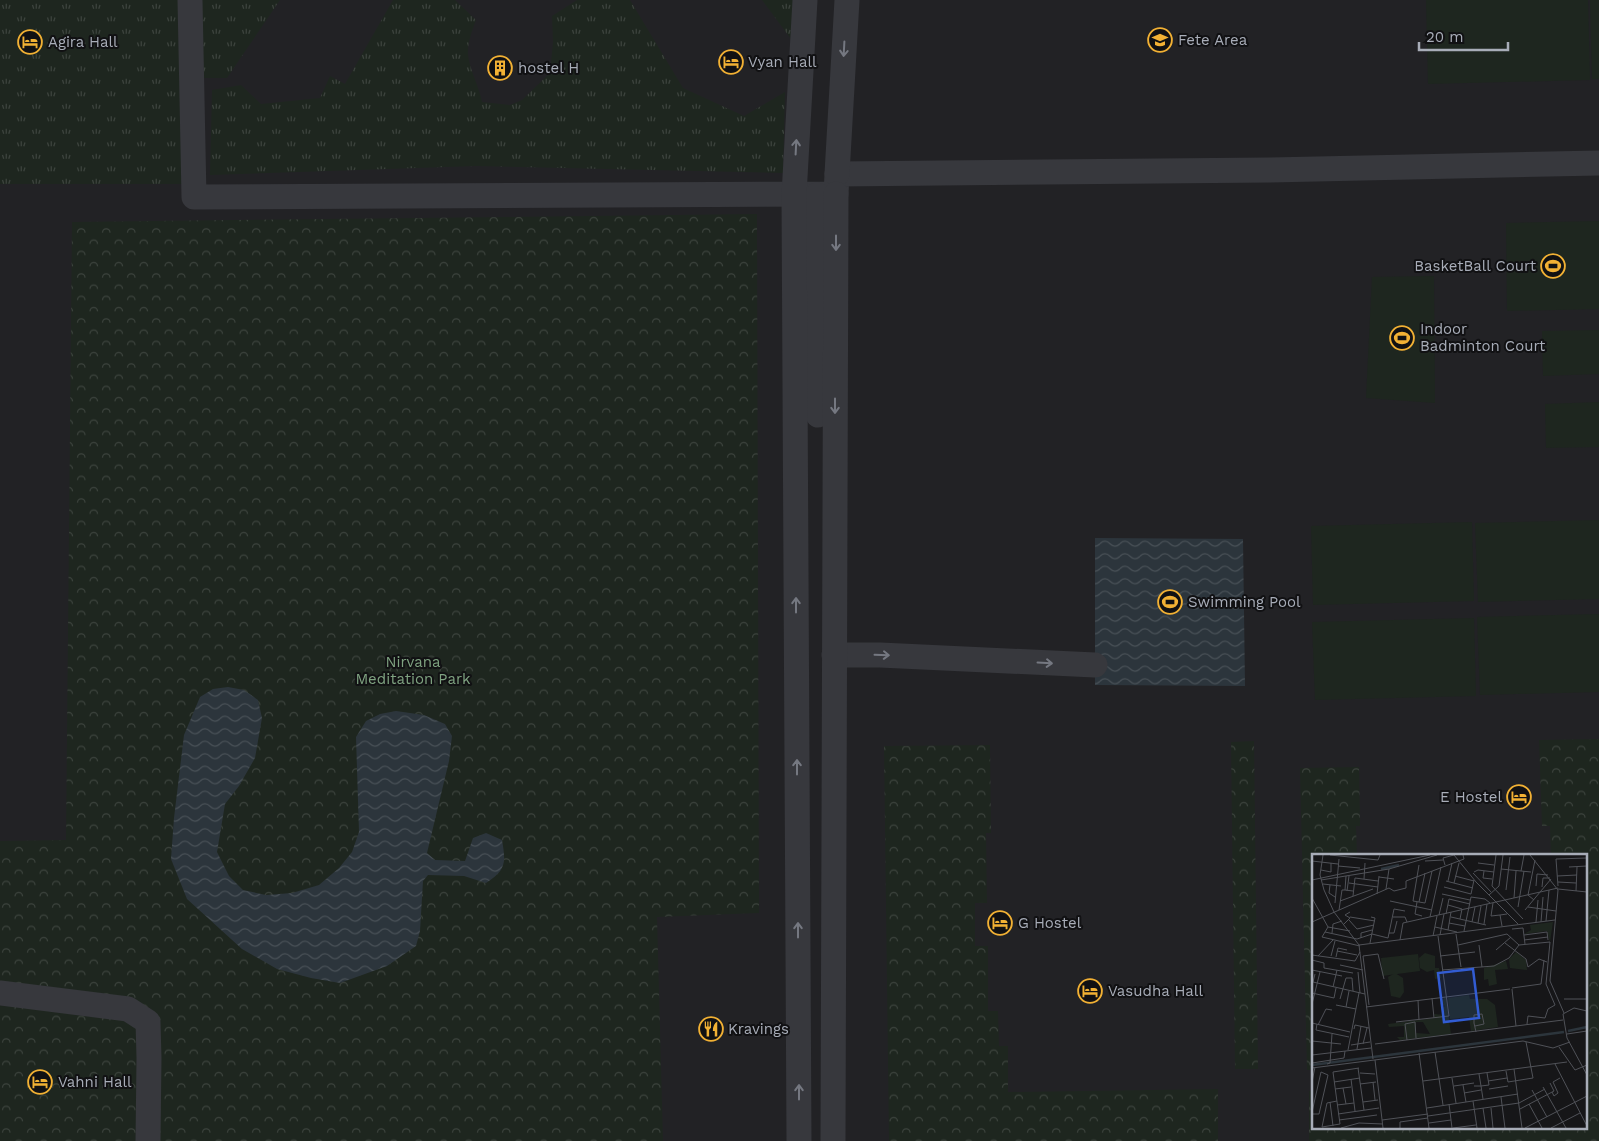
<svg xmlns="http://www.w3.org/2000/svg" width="1599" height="1141" font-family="'Work Sans',sans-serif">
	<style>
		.built { fill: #222225; fill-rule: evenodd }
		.grass { fill: url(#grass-tufts) }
		.park { fill: url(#park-crowns) }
		.pitch { fill: #1e261f }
		.water { fill: url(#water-waves) }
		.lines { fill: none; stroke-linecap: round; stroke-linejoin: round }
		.street { stroke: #37383d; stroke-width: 25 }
		.oneway { stroke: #757881 }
		.labels { text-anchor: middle; stroke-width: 4; stroke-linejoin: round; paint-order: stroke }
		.poi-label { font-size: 15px; fill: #a8adb8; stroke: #111113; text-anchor: start }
		.park-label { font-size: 15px; fill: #7fa381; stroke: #111113 }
		.inset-river { fill: none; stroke: #2c353c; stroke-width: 2.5 }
		.inset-road { fill: none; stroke: #505258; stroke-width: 1 }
		.view { fill: #325cd3; fill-opacity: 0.15; stroke: #325cd3; stroke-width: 2.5 }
		.inset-edge { fill: none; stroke: #a8adb8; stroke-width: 2.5 }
	</style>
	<defs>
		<pattern id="grass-tufts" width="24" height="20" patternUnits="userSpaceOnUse" patternTransform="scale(1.25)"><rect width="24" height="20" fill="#1e261f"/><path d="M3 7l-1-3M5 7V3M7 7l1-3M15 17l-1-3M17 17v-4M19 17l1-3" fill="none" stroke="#3c433d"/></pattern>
		<pattern id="park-crowns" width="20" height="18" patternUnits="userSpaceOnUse" patternTransform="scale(1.25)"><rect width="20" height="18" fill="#1e261f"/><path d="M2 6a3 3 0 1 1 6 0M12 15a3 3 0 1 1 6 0" fill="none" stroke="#3c433d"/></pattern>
		<pattern id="water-waves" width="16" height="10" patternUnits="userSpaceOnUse" patternTransform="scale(1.25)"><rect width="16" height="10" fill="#2c353c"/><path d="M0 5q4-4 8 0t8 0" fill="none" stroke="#485056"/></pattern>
	</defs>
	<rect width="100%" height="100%" fill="#161618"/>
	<path class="built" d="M0,0H1599V1141H0ZM1313,855H1585V1127H1313Z"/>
	<g class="grass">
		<path d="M0,0H180L183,184H0Z"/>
		<path d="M201,0H280L227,78H203Z"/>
		<path d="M393,0H455L476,20C472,31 467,44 468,55C470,71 479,86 482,102L510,105L522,100L550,73L553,42L552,16L577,0H630L683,88L744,116L785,92L783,173L476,166L210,175L212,90L241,85L261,104L320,98L330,76L345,84Z"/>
		<path d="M762,0H793L791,39Z"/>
	</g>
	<g class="park">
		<path d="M757,214L759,913L657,917L663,1141H0V841L66,840L72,222Z"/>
		<path d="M1599,739V1141H1309V1091H1313V1127H1585V855H1551L1550,826H1542L1539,740Z"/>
		<path d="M1254,741L1258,1069H1235L1231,742Z"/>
		<path d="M990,745L991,833H986L987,903H975V946H988V1011H998L999,1046H1008V1092L1218,1089V1141H889L884,746Z"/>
		<path d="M1359,767L1360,826H1356L1357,855H1313V1070H1307L1300,768Z"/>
	</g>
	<g class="pitch">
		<path d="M1426,0H1588L1590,80L1428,84Z"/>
		<path d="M1590,0H1599V79H1592Z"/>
		<path d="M1599,221V309L1507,311L1506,223Z"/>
		<path d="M1434,276L1435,403L1366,398L1372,277Z"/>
		<path d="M1599,330V374L1543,376L1542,331Z"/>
		<path d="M1599,402V447L1546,448L1545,404Z"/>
		<path d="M1599,520V599L1478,602L1475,523Z"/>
		<path d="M1472,522L1474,601L1313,605L1311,526Z"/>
		<path d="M1599,614V692L1480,695L1477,617Z"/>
		<path d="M1474,618L1476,696L1315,700L1312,622Z"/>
	</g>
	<g class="water">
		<path d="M1095,538L1243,539L1245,686L1095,685Z"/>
		<path d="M228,687L244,690L258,700L262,718L255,758L239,786L225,804L217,852L229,876L243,890L266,895L292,893L319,885L339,868L352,852L359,832L356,737L366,721L380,714L396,711L424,715L445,724L452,736L449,761L427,853L435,860L465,861L473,838L486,833L502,840C506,863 506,870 486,883L464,876L428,875L423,881L420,931L416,946L387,966L340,983L311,978L277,969L242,949L187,899L171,859L174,818L184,735L200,697L213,689Z"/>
	</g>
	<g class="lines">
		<g class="street">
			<path d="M190,0L194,197L836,194L837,174L1270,170L1599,163"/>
			<path d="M837,174L847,0"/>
			<path d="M817,195L818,415"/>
			<path d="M834,655H880L1095,665"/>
			<path d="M0,993L128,1009L148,1022L149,1058L148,1141"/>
			<path d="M799,1141L794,195L805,0"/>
			<path d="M833,1141L836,194"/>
		</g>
	</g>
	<defs><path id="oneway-shaft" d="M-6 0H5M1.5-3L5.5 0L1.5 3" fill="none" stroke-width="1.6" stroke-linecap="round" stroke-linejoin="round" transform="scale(1.25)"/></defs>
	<g class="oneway">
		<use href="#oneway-shaft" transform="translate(844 49) rotate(93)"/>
		<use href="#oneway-shaft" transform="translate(796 147) rotate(-87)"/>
		<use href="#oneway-shaft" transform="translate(836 243) rotate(90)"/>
		<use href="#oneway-shaft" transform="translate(835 406) rotate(90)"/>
		<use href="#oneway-shaft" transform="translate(796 605) rotate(-90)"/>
		<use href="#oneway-shaft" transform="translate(882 655) rotate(2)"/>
		<use href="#oneway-shaft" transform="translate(1045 663) rotate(3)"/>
		<use href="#oneway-shaft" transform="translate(797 767) rotate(-90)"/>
		<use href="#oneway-shaft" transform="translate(798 930) rotate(-90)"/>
		<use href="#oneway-shaft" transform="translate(799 1092) rotate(-90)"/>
	</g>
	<defs>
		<g id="university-ring" transform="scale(1.25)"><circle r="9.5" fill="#111113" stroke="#f2b134" stroke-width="1.5"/><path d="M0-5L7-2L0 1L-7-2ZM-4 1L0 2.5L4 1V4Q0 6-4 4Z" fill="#f2b134"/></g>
		<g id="hotel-ring" transform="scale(1.25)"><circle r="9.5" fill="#111113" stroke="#f2b134" stroke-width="1.5"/><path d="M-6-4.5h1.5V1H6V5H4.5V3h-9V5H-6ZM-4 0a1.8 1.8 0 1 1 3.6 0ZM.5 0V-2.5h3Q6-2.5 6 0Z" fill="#f2b134"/></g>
		<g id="building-ring" transform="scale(1.25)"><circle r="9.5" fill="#111113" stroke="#f2b134" stroke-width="1.5"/><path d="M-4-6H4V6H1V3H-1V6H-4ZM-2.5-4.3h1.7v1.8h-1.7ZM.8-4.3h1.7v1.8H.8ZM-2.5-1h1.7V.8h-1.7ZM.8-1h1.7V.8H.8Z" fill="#f2b134"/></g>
		<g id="stadium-ring" transform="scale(1.25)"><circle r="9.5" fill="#111113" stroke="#f2b134" stroke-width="1.5"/><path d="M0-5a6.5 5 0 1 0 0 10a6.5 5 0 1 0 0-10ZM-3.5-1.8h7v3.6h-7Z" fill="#f2b134"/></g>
		<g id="restaurant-ring" transform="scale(1.25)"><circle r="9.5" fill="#111113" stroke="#f2b134" stroke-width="1.5"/><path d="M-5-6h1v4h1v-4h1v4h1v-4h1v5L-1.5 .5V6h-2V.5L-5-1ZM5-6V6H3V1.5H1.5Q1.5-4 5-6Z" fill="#f2b134"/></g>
	</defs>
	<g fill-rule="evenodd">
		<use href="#university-ring" x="1160" y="40"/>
		<use href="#hotel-ring" x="30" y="42"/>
		<use href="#hotel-ring" x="731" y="62"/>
		<use href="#building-ring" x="500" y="68"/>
		<use href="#stadium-ring" x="1553" y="266"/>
		<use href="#stadium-ring" x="1402" y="338"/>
		<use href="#stadium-ring" x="1170" y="602"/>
		<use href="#hotel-ring" x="1519" y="797"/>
		<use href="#hotel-ring" x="1000" y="923"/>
		<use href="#hotel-ring" x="1090" y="991"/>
		<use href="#restaurant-ring" x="711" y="1029"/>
		<use href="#hotel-ring" x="40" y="1082"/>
	</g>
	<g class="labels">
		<g class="poi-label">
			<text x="1178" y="45">Fete Area</text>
			<text x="48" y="47">Agira Hall</text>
			<text x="748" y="67">Vyan Hall</text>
			<text x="518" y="73">hostel H</text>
			<text x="1536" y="271" text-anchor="end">BasketBall Court</text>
			<text x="1420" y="334">Indoor<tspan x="1420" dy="17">Badminton Court</tspan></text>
			<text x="1188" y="607">Swimming Pool</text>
			<text x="1502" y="802" text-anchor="end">E Hostel</text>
			<text x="1018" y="928">G Hostel</text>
			<text x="1108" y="996">Vasudha Hall</text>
			<text x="728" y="1034">Kravings</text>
			<text x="58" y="1087">Vahni Hall</text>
		</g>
		<g class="park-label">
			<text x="413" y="667">Nirvana<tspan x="413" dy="17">Meditation Park</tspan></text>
		</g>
	</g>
	<g transform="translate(1312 854)">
		<rect width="275" height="275" fill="#161618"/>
		<path d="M241,68L238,88L235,77L212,80L219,76L218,71ZM204,98L214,106L215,116L198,114L197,105ZM194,107L196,115L183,116L185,130L177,132L176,125L172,126V114ZM132,144H134L139,180L88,186L85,183H92V172L77,173L76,170L123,164L122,160L133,161L129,155L133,152L128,150ZM104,168H111L118,180L104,179Z" fill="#1e261f" fill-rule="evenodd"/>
		<path d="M106,100L108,117L70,122L69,104Z" fill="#1e261f"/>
		<path d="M157,141L158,145H175L183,151L186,173L159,177L157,163L138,165L136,144Z" fill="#1e261f"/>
		<path d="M113,99L123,102V114H127L129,124L123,125L122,116L115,118L108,114L107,104ZM83,119L91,124L92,138L88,144L79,142L76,123Z" fill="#1e261f"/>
		<path class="inset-river" d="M69,15L87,11M256,177L275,173M0,211L252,178"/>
		<path class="inset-road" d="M11,1L8,21L12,36L22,58L47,91L61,205M18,1L66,6L68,1M184,1L180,32L211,65M218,1L246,36L238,127L252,159M244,5L275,4M244,5L246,32M0,7L26,10M113,7L131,6M166,9L182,11M107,11L101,47L113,49L120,17M133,11L131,4L142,1L164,28L206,70M26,12L48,14M257,13L275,12M189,15L219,18M9,16L19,18V9M172,17L171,24L180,25M209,17L212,1M162,18L166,16L182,18M161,19L179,38M34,22L33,36L41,37M143,22L162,27M245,22L265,21M67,23L82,25M43,24L66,27M52,25L53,9M0,26L118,1M9,26L77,15L125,1M134,27L161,34M136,27L140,9M246,28L264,29M37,29L66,33M142,29L147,9M11,30L29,32M18,31L17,39L23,43M224,32L225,20L236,21M132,33L159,40L162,26M230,33L231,24H238M74,35L77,15M246,35L275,38M194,36L198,3M35,37L37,22M264,37L265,13M65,40L67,22M130,40L158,46M177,41L187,32L191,1M41,42L43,24M0,44L16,73L38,77M202,44L204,17M222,46L216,41L223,6M28,47L61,35M78,47L120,56M105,48L103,60L110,62M107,48L113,19M23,49L27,5M181,49L179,62L188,61M136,51L150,55L148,65M206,53L212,17M216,53L244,57M27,56L30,36H33M213,56L239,25M134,60L137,45L158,50M127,61L131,44M38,63L63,67M81,63H93L95,68M118,63L129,13M139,63L174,71M37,66L45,75L62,71M234,67L237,36M0,68L77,34L82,37L94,34V27L152,5L151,1M160,68L163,53M224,68L226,46M229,68L231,43M137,69L153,72M166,69L169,52M32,70L38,64L33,61L38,58M172,70L175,50M190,72L188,61L195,60M16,73L10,83L48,92M123,73L145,78M200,75L211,74L213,90M136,76L139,58M152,77L159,43L173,45L178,49M13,78L45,85L60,80L76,84M20,79L21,70L30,67M77,79H82L85,67M144,80L149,113M128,81L132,60M212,81L235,78L236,86M121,82L125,62M49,84V79L60,76M76,84L82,55L93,57M88,86L91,69L246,34M212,86L236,83M58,89L63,64L59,63M193,89L214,105L216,113L227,105L235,108M47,91L243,66M146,91L195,80L207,91M167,91L170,113M207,91L238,88L234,130L243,151L236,155L233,164M184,96L199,83M25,97L45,101M0,101L43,107L48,98M6,102L21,86M19,102L23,87M128,102L163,98M24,103L26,94L35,96M0,106L12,109V114L41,119M28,111L51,116M0,116L30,122M130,116L182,112L197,104L207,91M46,118L48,139M3,120L1,128L53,140M21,133L25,116M200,134L229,130L232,106M200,135L204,172M0,139L22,144L24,134M120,144L122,164M28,145L34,124H40L41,137M252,145H275M106,146L107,166M0,150L8,118M24,151L44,155M57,151L51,102L66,100L72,125M34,153L37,137M54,153L198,135M275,157L262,154L251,160L255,184L275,221M84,168L137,162L126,82M103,168L104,184M0,169L38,178M5,170L4,176L37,183M215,170L216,162L233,164M6,171L14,155L20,156M163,172L172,170L170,160L162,161V169L164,178M42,175L43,171L57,174M255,180L275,177M95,186L93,170L103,168M0,187L29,190M51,190L55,174M63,190L251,166M39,191L58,188M247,193L263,216L275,211M45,195L49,172M36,196L47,139M123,198L131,251M107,199L117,274M0,201L59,194M63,206L71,274M0,209L32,204L33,197M15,210L18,209L20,180M243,210L275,272M0,214L211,187L241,194L258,188M46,214L52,256M202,215L210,274M194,217L196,228L221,224L214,188M48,219L63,220M167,220L169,232L177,231L175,219M140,224L144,249M39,225L43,257M111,227L255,208M176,227L195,224M0,228L3,213M22,228L48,224M61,228L63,246M48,230L64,228M151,231L154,248M142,232L162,229M162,232H169L171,245M231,233L254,274M31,234L34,250M23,235L39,233M177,235L196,232M220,236L235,263M240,238L242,242L246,239L241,228L248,224M152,239L169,236M189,243L193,274M161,247L165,274M18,248L21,272M51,248L66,246M137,250L140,274M217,250L230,274M25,251L42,249M115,254L206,240M171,254L174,274M179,254L181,274M208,255L242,237L238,229M0,258L9,218M0,260H7L16,221L9,218M26,260L67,254M116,262L207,249L233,235M27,266L65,261M70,266L116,260M117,269L139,266M10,273L28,270L21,218L47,214M10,273L15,249L25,247M29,274L47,269L71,270M88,274V268L116,264M141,274L164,271M213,274L275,242M239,274L268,259"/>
		<path class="view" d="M161,115L167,164L132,168L126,119Z"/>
		<rect width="275" height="275" class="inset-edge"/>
	</g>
	<path d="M1419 42v8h89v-8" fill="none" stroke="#a8adb8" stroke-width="2.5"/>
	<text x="1426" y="42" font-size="15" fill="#a8adb8" stroke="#111113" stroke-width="4" paint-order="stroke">20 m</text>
</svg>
